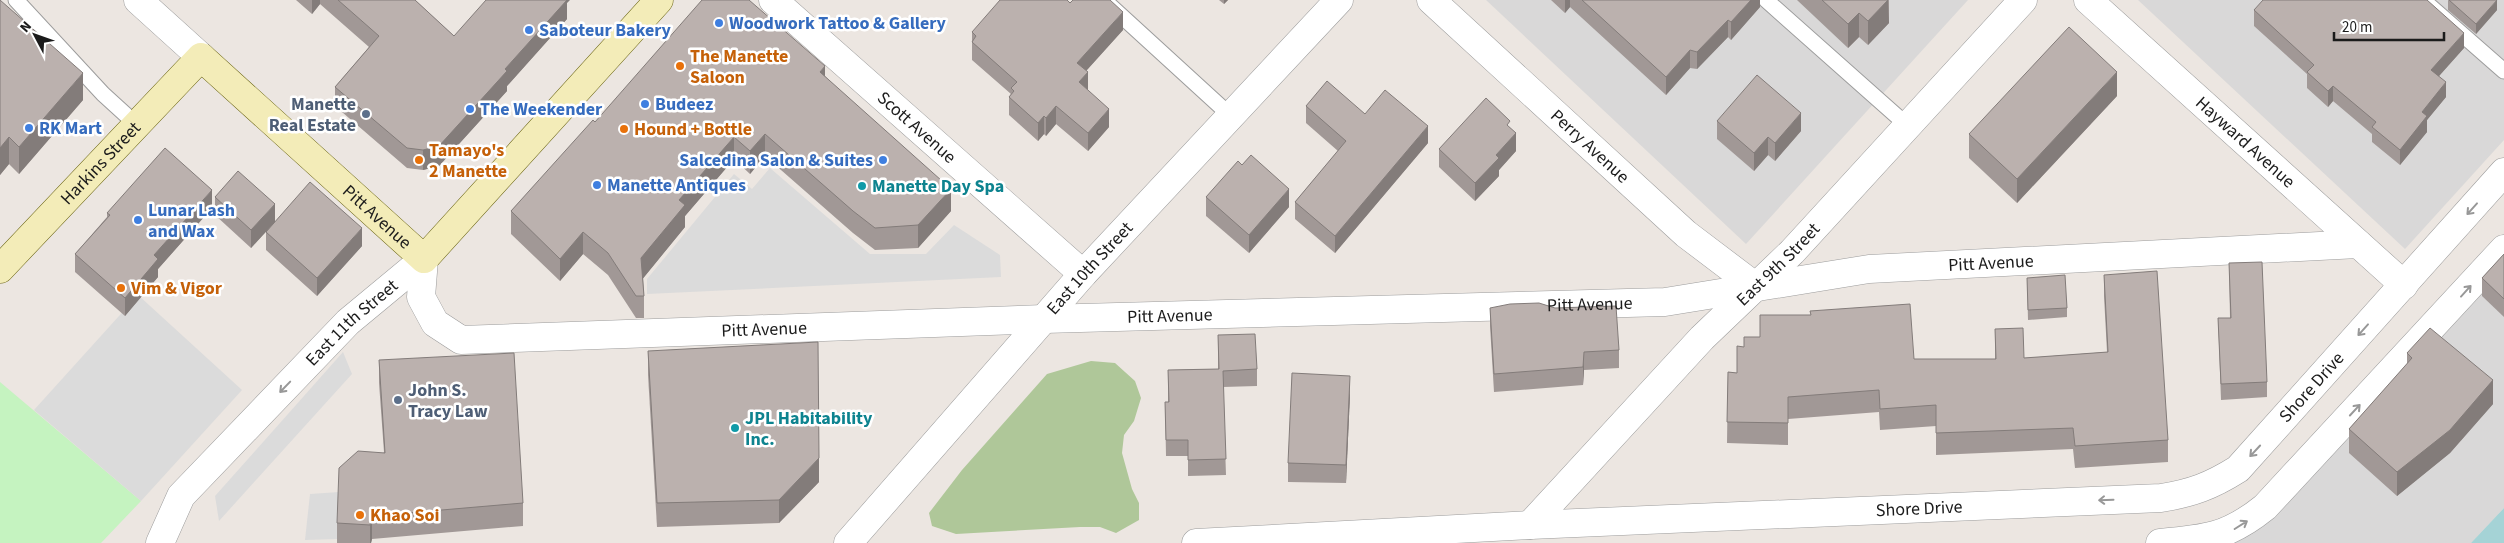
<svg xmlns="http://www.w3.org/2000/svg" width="2504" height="543" font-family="'Source Sans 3',sans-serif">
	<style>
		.residential { fill: #d9d8d8 }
		.forest { fill: #afc799 }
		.park { fill: #c5f3c0 }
		.parking { fill: #dbdbdb }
		.water { fill: #a5d3d6 }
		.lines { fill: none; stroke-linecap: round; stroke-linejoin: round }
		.lane-casing { stroke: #9c9c9c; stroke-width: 17 }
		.street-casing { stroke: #9c9c9c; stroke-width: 29 }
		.secondary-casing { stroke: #66600e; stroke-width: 29 }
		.lane { stroke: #fff; stroke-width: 15 }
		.street { stroke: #fff; stroke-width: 28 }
		.secondary { stroke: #f3ecb8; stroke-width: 28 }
		.wall { fill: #a19896 }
		.shaded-wall { fill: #837c7a }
		.building { fill: #bbb1ae; stroke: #837c7a }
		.oneway { stroke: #989898 }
		.shop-dot { fill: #3f7fe0; stroke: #fff; stroke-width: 2 }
		.food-dot { fill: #e8710a; stroke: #fff; stroke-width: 2 }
		.service-dot { fill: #5c6f8a; stroke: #fff; stroke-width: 2 }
		.culture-dot { fill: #0f9aa8; stroke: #fff; stroke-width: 2 }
		.labels { text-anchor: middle; stroke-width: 5; stroke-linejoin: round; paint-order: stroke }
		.shop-label { font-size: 18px; font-weight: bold; fill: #366cbe; stroke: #fff; text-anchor: start }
		.food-label { font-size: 18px; font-weight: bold; fill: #c56008; stroke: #fff; text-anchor: start }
		.service-label { font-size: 18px; font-weight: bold; fill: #4e5e75; stroke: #fff; text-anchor: end }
		.street-label { font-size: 18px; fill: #1b1b1b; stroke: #fff }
		.culture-label { font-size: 18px; font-weight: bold; fill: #0d838f; stroke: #fff; text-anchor: start }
	</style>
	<rect width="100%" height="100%" fill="#ece6e1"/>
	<g class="residential">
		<path d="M1486,0H1968L1746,244Z"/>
		<path d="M2138,0H2504V140L2405,249Z"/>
		<path d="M2504,254V508L2471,543H2231Z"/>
	</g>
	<path class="forest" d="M1091,361L1115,363L1135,381L1141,398L1134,421L1124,435L1122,453L1132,489L1139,503V520L1116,533L1100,527H1080L956,534L932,526L929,513L962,470L1047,374Z"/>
	<path class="park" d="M0,382L141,501L101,543H0Z"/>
	<g class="parking">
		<path d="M770,168L870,254H926L954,225L1000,255L1001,277L647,294V279L734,174L752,189Z"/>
		<path d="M138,295L242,390L141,501L34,410Z"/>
		<path d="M343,352L352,374L219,521L215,496Z"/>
		<path d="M339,492L337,539L305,540L310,494Z"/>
	</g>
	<path class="water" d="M2504,508V543H2471Z"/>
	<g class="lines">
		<g class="lane-casing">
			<g id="lane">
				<path d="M16,0L103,94L137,125"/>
				<path d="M1104,0L1232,117"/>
				<path d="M1766,0L1908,126"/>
				<path d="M2423,0L2504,71"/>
			</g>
		</g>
		<g class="street-casing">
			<g id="street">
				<path d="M138,0L201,57"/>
				<path id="s1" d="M773,0L1083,274"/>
				<path id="s2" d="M1431,0L1686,234L1756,287"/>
				<path id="s3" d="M2088,0L2404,285"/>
				<path id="s4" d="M424,259L421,297L435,323L461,340L1044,319L1665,302L1869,269L2358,244"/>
				<path id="s5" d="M1530,525L1702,338L1792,252L2023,0"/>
				<path id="s6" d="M160,543L181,496L348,322L424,259"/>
				<path id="s7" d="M848,543L1083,274L1339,0"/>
				<path id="s8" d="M1196,543L1530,525L2161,498C2192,493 2211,486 2238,469L2504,172"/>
				<path d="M2160,543C2206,539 2228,537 2265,507L2504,249"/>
			</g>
		</g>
		<g class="secondary-casing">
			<g id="secondary">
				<path id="s9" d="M0,269L201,57L424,259L659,0"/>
			</g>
		</g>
		<use href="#lane" class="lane"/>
		<use href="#street" class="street"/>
		<use href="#secondary" class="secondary"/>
	</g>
	<g class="wall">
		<path d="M0,0L83,100L19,174L9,164L0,175Z"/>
		<path d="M296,0H415L454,36L567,3V19L507,86V91L439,166L423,170L407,168L335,106V87L369,47L320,4L312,14Z"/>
		<path d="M1219,0H1228L1224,4Z"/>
		<path d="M1551,0H1760V7L1731,40L1728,37L1697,69L1690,68L1666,95L1570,7L1565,13Z"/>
		<path d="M1797,0H1889V23L1868,45L1859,37L1848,48Z"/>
		<path d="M2448,0L2497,10L2476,34L2448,10Z"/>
		<path d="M1070,3L1123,30L1086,71L1088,90L1109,127L1088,151L1056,124L1046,136L1044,134L1038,141L1009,115V97L1011,94L972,60V32Z"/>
		<path d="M2254,10L2464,48L2439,76L2446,97L2427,120V132L2400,165L2372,142V134L2333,101L2328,107L2307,88V74L2254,26Z"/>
		<path d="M825,76L951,211L918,248L875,250L853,233L765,156L750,174L734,159L685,216V227L643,278L644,296V318H636L608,275L583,254L560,281L511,234V211L595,122Z"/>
		<path d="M2117,96L2017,203L1969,158V134Z"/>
		<path d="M1306,106L1365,114L1428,143L1335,253L1295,219V202L1338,151L1306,123Z"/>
		<path d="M1717,121L1801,131L1775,161L1768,155L1754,171L1717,139Z"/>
		<path d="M1510,128L1516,151L1499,170V176L1475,201L1439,167V149Z"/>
		<path d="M1242,165L1289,207L1249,253L1206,216V197Z"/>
		<path d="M215,197L275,222L362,246L317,296L266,250V232L272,225L251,248L215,215Z"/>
		<path d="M212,208L158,269V277L125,316L75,272V254L107,217V213Z"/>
		<path d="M2504,254V317L2482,296V278Z"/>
		<path d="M2229,263L2267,382V397L2221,400L2218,318H2230Z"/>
		<path d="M2104,275L2168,440V462L2075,468L2073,449L1936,455V426L1880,430L1879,412L1788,419V445L1727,443L1728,372L1737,373L1914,359H1995V329L2024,358L2107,352L2104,296Z"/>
		<path d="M2027,278L2067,308V317L2028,320Z"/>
		<path d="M1490,308L1619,350V368L1584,370L1583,385L1494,392L1490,326Z"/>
		<path d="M1218,335L1257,369V386L1223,387L1226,475L1188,476V456H1166L1165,402H1168V370L1218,369Z"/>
		<path d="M648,351L819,482L779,523L657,527L648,375Z"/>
		<path d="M2407,353L2493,404L2450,453L2397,496L2349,453V429L2407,364Z"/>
		<path d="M379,360L523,503V526L372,539L371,543H337V523L384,452L379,383Z"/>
		<path d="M1350,394L1346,483L1288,482V463Z"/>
	</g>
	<g class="shaded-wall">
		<path d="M312,0H320V4L312,14Z"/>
		<path d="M559,0H570L567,3V19L507,86V91L439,166L423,170V150L505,69Z"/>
		<path d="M1224,0H1228L1224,4Z"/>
		<path d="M1565,0H1570V7L1565,13Z"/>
		<path d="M1751,0H1760V7L1731,40V22Z"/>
		<path d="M1888,0L1889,23L1868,45V21Z"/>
		<path d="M2497,0V10L2476,34V24Z"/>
		<path d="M1123,12V30L1077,81V63Z"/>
		<path d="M1859,13V37L1848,48V24Z"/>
		<path d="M1728,20V37L1697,69V52Z"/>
		<path d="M2464,33V48L2431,85V70Z"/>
		<path d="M1690,50V68L1666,95V77Z"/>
		<path d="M825,66V88L820,72Z"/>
		<path d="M1088,72V90L1079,82Z"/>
		<path d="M2117,72V96L2017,203V179Z"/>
		<path d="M83,73V100L19,174V147Z"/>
		<path d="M2446,82V97L2427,120V132L2400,165V150L2422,112Z"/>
		<path d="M2333,86V101L2328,107V91Z"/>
		<path d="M1056,106V124L1046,136V118Z"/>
		<path d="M1109,109V127L1088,151V133Z"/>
		<path d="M1801,113V131L1775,161V143Z"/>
		<path d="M1044,116V134L1038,141V123Z"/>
		<path d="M1428,126V143L1335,253V236Z"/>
		<path d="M1516,133V151L1499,170V176L1475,201V183L1496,155Z"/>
		<path d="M765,134V156L750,174V151Z"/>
		<path d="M9,137V164L0,175V148Z"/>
		<path d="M734,137V159L685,216V227L641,281V258L679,200Z"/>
		<path d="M1768,137V155L1754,171V153Z"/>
		<path d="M951,189V211L918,248V225Z"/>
		<path d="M1289,189V207L1249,253V235Z"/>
		<path d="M212,190V208L158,269V277L125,316V298L154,255Z"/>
		<path d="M275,204V222L251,248V230Z"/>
		<path d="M362,228V246L317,296V278Z"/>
		<path d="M583,232V254L560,281V259Z"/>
		<path d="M1584,352V370L1583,385V367Z"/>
		<path d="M1350,376V394L1346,483V465Z"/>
		<path d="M2493,380V404L2450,453L2397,496V472Z"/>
		<path d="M819,458V482L779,523V500Z"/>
		<path d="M372,516V539L371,543H370V525Z"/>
	</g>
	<g class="building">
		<path d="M0,0L83,73L19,147L9,137L0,148Z"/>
		<path d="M338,0H415L454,36L486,0H567L505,69L507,71L439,146L423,150L407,148L335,87L379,36Z"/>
		<path d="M702,0H749L825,66L820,72L951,189L918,225L875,228L853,211L765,134L750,151L734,137L679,200L685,205L641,258L644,296H636L608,253L583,232L560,259L511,211L593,120L595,122Z"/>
		<path d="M1000,0H1067L1070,3L1073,0H1110L1123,12L1077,63L1088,72L1079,82L1109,109L1088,133L1056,106L1046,118L1044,116L1038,123L1009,97L1014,91L1011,88L1017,82L972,42L976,36L972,32Z"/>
		<path d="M1582,0H1751L1731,22L1728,20L1697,52L1690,50L1666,77Z"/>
		<path d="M1822,0H1888L1868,21L1859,13L1848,24Z"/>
		<path d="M2263,0H2427L2464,33L2431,70L2446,82L2422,112L2427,116L2400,150L2372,127L2376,122L2333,86L2328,91L2307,72L2314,65L2254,10Z"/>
		<path d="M2449,0H2497L2476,24Z"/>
		<path d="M2069,27L2117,72L2017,179L1969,134Z"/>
		<path d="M1757,75L1801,113L1775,143L1768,137L1754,153L1717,121Z"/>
		<path d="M1327,81L1365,114L1385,90L1428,126L1335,236L1295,202L1346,141L1306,106Z"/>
		<path d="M1486,98L1510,121L1507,125L1516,133L1496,155L1499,158L1475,183L1439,149Z"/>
		<path d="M165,148L212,190L154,255L158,259L125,298L75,254L110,215L107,213Z"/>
		<path d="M1251,155L1289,189L1249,235L1206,197L1238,161L1242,165Z"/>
		<path d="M238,171L275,204L251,230L215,197Z"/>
		<path d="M310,182L362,228L317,278L266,232Z"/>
		<path d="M2504,254V299L2482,278Z"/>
		<path d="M2262,262L2267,382L2221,384L2218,318H2231L2229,263Z"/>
		<path d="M2157,271L2168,440L2075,446L2073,428L1936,433V405L1880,409L1879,390L1788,397V423L1727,422L1728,372L1737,373V346L1744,347V337H1760V315H1811L1810,311L1910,304L1914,359H1996L1995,329L2023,328L2024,358L2108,352L2104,275Z"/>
		<path d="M2065,275L2067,308L2028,310L2027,278Z"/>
		<path d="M1539,303L1555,308L1616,306L1619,350L1584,352L1583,367L1494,374L1490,308L1510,304Z"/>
		<path d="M2430,328L2493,380L2450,430L2397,472L2349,429L2412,358L2407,353Z"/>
		<path d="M1255,334L1257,369L1223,371L1226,459L1188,460V440H1166L1165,402H1169L1168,370L1219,369L1218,335Z"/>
		<path d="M818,342L819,458L779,500L657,503L648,351Z"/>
		<path d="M514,353L523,503L372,516L370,525L337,523L339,468L358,451L385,453L379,360Z"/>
		<path d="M1292,373L1350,376L1346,465L1288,463Z"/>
	</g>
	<defs><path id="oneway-shaft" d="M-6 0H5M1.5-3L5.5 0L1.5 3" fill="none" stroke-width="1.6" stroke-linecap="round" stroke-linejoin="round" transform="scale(1.25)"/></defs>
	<g class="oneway">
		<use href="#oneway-shaft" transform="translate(2472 209) rotate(132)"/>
		<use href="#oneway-shaft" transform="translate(2466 291) rotate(-48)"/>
		<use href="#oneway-shaft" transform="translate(2363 330) rotate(132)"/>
		<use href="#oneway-shaft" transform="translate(285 387) rotate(134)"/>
		<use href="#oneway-shaft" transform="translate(2355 410) rotate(-47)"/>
		<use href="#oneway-shaft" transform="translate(2255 451) rotate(133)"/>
		<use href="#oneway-shaft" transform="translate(2106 500) rotate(178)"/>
		<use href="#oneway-shaft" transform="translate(2241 525) rotate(-32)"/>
	</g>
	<g class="shop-dot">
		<circle cx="719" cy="23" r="5"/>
		<circle cx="529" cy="30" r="5"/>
		<circle cx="645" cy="104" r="5"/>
		<circle cx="470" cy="109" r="5"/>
		<circle cx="29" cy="128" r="5"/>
		<circle cx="883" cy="160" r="5"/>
		<circle cx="597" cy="185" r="5"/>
		<circle cx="138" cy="220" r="5"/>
	</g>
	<g class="food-dot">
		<circle cx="680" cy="66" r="5"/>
		<circle cx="624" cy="129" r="5"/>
		<circle cx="419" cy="160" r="5"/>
		<circle cx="121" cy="288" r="5"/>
		<circle cx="360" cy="515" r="5"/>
	</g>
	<g class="service-dot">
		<circle cx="366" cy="114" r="5"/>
		<circle cx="398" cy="400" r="5"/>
	</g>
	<g class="culture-dot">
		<circle cx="862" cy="186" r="5"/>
		<circle cx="735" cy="428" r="5"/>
	</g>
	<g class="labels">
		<g class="shop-label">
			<text x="729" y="29">Woodwork Tattoo &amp; Gallery</text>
			<text x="539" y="36">Saboteur Bakery</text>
			<text x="655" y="110">Budeez</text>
			<text x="480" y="115">The Weekender</text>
			<text x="39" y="134">RK Mart</text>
			<text x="873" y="166" text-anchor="end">Salcedina Salon &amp; Suites</text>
			<text x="607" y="191">Manette Antiques</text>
			<text x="148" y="216">Lunar Lash<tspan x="148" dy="21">and Wax</tspan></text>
		</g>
		<g class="food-label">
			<text x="690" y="62">The Manette<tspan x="690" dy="21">Saloon</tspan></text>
			<text x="634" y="135">Hound + Bottle</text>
			<text x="429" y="156">Tamayo's<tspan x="429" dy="21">2 Manette</tspan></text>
			<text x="131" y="294">Vim &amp; Vigor</text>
			<text x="370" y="521">Khao Soi</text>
		</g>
		<g class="service-label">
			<text x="356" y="110">Manette<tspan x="356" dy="21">Real Estate</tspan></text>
			<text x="408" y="396" text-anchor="start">John S.<tspan x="408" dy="21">Tracy Law</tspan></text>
		</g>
		<g class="street-label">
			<text dy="6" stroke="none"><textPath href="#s1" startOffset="192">Scott Avenue</textPath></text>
			<text dy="6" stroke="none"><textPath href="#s3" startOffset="212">Hayward Avenue</textPath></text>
			<text dy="6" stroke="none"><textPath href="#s2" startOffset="216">Perry Avenue</textPath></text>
			<text dy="6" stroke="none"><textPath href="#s9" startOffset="146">Harkins Street</textPath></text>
			<text dy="6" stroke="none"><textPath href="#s9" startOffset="530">Pitt Avenue</textPath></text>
			<text dy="6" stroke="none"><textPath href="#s5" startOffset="360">East 9th Street</textPath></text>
			<text dy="6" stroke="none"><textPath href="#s4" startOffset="1632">Pitt Avenue</textPath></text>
			<text dy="6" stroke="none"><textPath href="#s7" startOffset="366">East 10th Street</textPath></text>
			<text dy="6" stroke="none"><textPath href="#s4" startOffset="1228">Pitt Avenue</textPath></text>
			<text dy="6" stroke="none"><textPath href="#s4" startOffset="808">Pitt Avenue</textPath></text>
			<text dy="6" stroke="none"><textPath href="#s6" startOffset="295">East 11th Street</textPath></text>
			<text dy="6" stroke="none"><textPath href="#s4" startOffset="402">Pitt Avenue</textPath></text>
			<text dy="6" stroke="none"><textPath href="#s8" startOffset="1159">Shore Drive</textPath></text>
			<text dy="6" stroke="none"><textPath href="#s8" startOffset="724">Shore Drive</textPath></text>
		</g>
		<g class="culture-label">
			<text x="872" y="192">Manette Day Spa</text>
			<text x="745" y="424">JPL Habitability<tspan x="745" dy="21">Inc.</tspan></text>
		</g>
	</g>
	<g transform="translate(35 35) rotate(311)" stroke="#ffffff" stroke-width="4" paint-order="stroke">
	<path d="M0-4L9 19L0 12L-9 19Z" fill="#1b1b1b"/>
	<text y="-8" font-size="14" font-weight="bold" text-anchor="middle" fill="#1b1b1b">N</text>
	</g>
	<path d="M2334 32v8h110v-8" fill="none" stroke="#1b1b1b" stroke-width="2.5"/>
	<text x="2342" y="32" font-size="15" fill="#1b1b1b" stroke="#ffffff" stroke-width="4" paint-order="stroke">20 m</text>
</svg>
